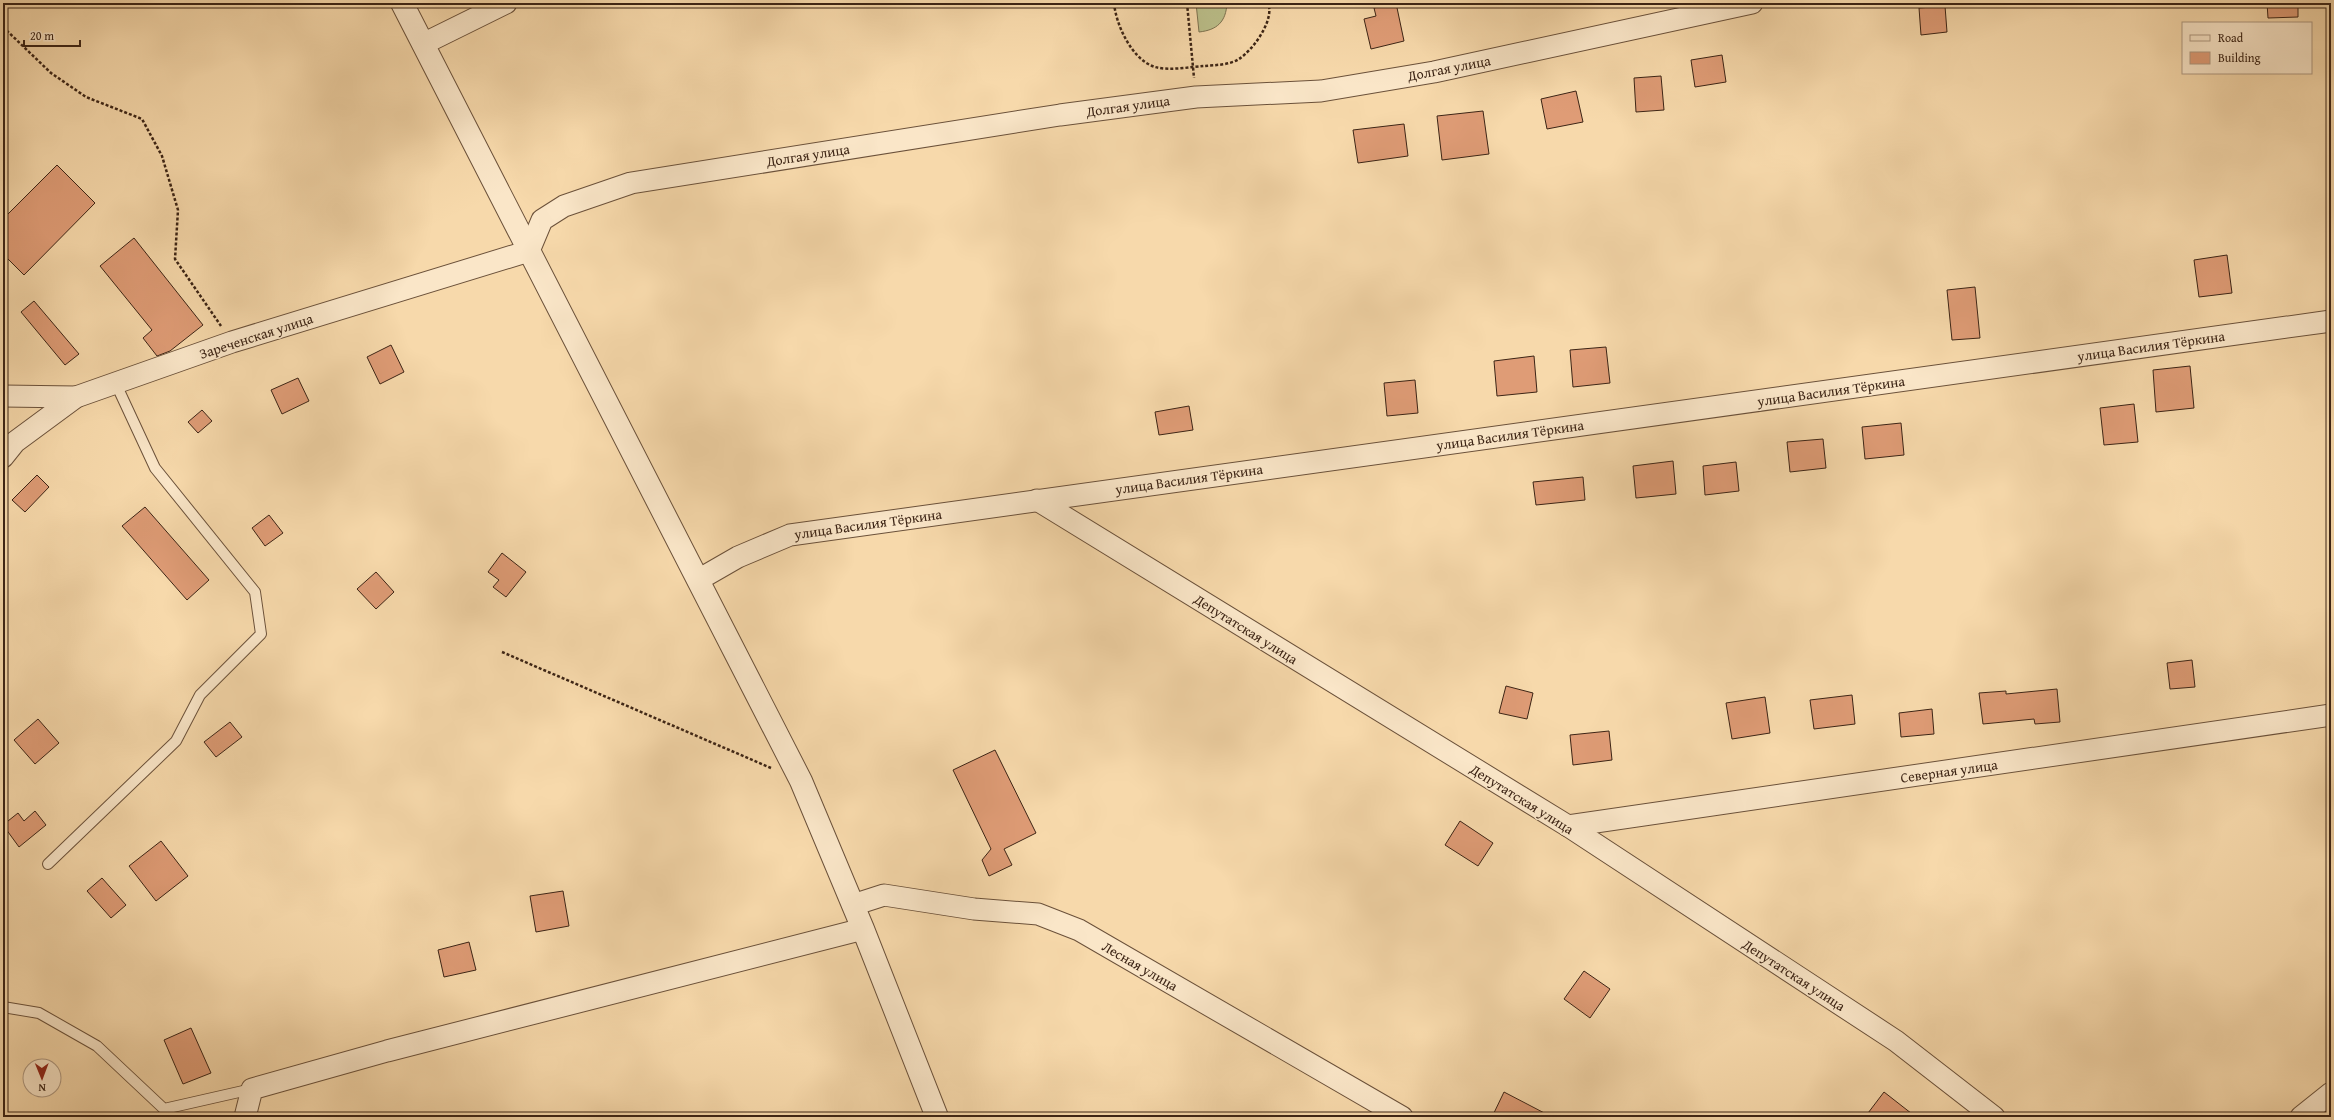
<svg xmlns="http://www.w3.org/2000/svg" width="2334" height="1120" font-family="'Gentium Book Plus',serif">
	<style>
		.green { fill: #bbbf8a; stroke: #7c7250 }
		.building { fill: #df9c76; stroke: #3c2415 }
		.lines { fill: none; stroke-linecap: round; stroke-linejoin: round }
		.service-casing { stroke: #6b513a; stroke-width: 12 }
		.minor-casing { stroke: #6b513a; stroke-width: 23 }
		.tertiary-casing { stroke: #6b513a; stroke-width: 24 }
		.path { stroke: #3c2415; stroke-width: 2.5; stroke-dasharray: 3 2; stroke-linecap: butt }
		.service { stroke: #fae6c8; stroke-width: 10 }
		.minor { stroke: #fae6c8; stroke-width: 21 }
		.tertiary { stroke: #fae6c8; stroke-width: 22 }
		.labels { text-anchor: middle; stroke-width: 3; stroke-linejoin: round; paint-order: stroke }
		.street-label { font-size: 14px; fill: #3c2415; stroke: #fae6c8 }
	</style>
	<rect width="100%" height="100%" fill="#f7d9ab"/>
	<filter id="stains"><feTurbulence type="fractalNoise" baseFrequency=".005" numOctaves="4"/><feColorMatrix values="0 0 0 0 .2 0 0 0 0 .09 0 0 0 0 .02 0 0 0 .5 -.17"/></filter>
	<radialGradient id="worn" r=".72"><stop offset=".6" stop-color="#630" stop-opacity="0"/><stop offset="1" stop-color="#630" stop-opacity=".3"/></radialGradient>
	<path class="green" d="M1196,3H1227C1226,22 1217,30 1199,32Z"/>
	<g class="building">
		<path d="M1396,3L1404,41L1371,49L1364,19L1376,16L1374,8Z"/>
		<path d="M2267,3H2298V17L2268,18Z"/>
		<path d="M1945,6L1947,32L1921,35L1919,8Z"/>
		<path d="M1722,55L1726,82L1695,87L1691,60Z"/>
		<path d="M1661,76L1664,110L1636,112L1634,78Z"/>
		<path d="M1576,91L1583,122L1547,129L1541,99Z"/>
		<path d="M1483,111L1489,154L1442,160L1437,116Z"/>
		<path d="M1404,124L1408,156L1358,163L1353,130Z"/>
		<path d="M57,165L95,203L24,275L3,254V219Z"/>
		<path d="M134,238L203,325L170,351L157,356L143,338L152,330L100,266Z"/>
		<path d="M2227,255L2232,293L2199,297L2194,260Z"/>
		<path d="M1975,287L1980,338L1952,340L1947,290Z"/>
		<path d="M34,301L79,354L65,365L21,312Z"/>
		<path d="M391,345L404,372L380,384L367,357Z"/>
		<path d="M1606,347L1610,383L1573,387L1570,350Z"/>
		<path d="M1534,356L1537,392L1497,396L1494,361Z"/>
		<path d="M2190,366L2194,408L2156,412L2153,370Z"/>
		<path d="M298,378L309,401L282,414L271,390Z"/>
		<path d="M1415,380L1418,413L1387,416L1384,383Z"/>
		<path d="M2134,404L2138,442L2104,445L2100,408Z"/>
		<path d="M1189,406L1193,430L1159,435L1155,412Z"/>
		<path d="M202,410L212,421L198,433L188,422Z"/>
		<path d="M1901,423L1904,455L1865,459L1862,427Z"/>
		<path d="M1823,439L1826,468L1790,472L1787,442Z"/>
		<path d="M1673,461L1676,494L1636,498L1633,466Z"/>
		<path d="M1736,462L1739,491L1705,495L1703,466Z"/>
		<path d="M37,475L49,487L25,512L12,500Z"/>
		<path d="M1583,477L1585,500L1536,505L1533,482Z"/>
		<path d="M145,507L209,580L187,600L122,526Z"/>
		<path d="M269,515L283,533L265,546L252,528Z"/>
		<path d="M502,553L526,572L506,597L493,587L499,580L488,572Z"/>
		<path d="M376,572L394,592L376,609L357,589Z"/>
		<path d="M2192,660L2195,687L2170,689L2167,663Z"/>
		<path d="M1506,686L1533,693L1527,719L1499,713Z"/>
		<path d="M2057,689L2060,722L2035,724L2034,719L1983,724L1979,693L2006,691V694Z"/>
		<path d="M1852,695L1855,724L1814,729L1810,700Z"/>
		<path d="M1765,697L1770,733L1732,739L1726,703Z"/>
		<path d="M1932,709L1934,734L1901,737L1899,713Z"/>
		<path d="M38,719L59,743L35,764L14,740Z"/>
		<path d="M230,722L242,737L216,757L204,742Z"/>
		<path d="M1609,731L1612,760L1573,765L1570,735Z"/>
		<path d="M995,750L1036,833L1004,849L1012,865L989,876L982,860L991,849L953,770Z"/>
		<path d="M35,811L46,825L19,847L3,825L18,813L24,821Z"/>
		<path d="M1460,821L1493,843L1478,866L1445,845Z"/>
		<path d="M161,841L188,876L156,901L129,866Z"/>
		<path d="M102,878L126,905L111,918L87,891Z"/>
		<path d="M563,891L569,926L536,932L530,896Z"/>
		<path d="M469,942L476,970L444,977L438,950Z"/>
		<path d="M1584,971L1610,989L1590,1018L1564,999Z"/>
		<path d="M191,1028L211,1073L183,1084L164,1040Z"/>
		<path d="M1504,1092L1552,1117H1492Z"/>
		<path d="M1884,1092L1916,1117H1865Z"/>
	</g>
	<g class="lines">
		<g class="service-casing">
			<g id="service">
				<path d="M48,864L176,741L200,695L261,634L255,592L155,468L116,384"/>
				<path d="M3,1007L39,1013L97,1046L164,1109L252,1089"/>
			</g>
		</g>
		<g class="minor-casing">
			<g id="minor">
				<path d="M423,44L506,3"/>
				<path d="M3,396L76,397"/>
				<path d="M3,457L15,442L76,397L232,342L529,251L542,220L564,206L631,183L1060,115L1196,97L1321,91L1434,72L1752,3"/>
				<path d="M1037,500L1568,826L1896,1041L1994,1117"/>
				<path d="M698,580L738,557L790,535L2331,321"/>
				<path d="M1568,826L2331,715"/>
				<path d="M853,905L884,895L974,909L1038,914L1079,930L1402,1117"/>
				<path d="M245,1117L252,1089L387,1051L863,929"/>
				<path d="M2301,1117L2331,1093"/>
			</g>
		</g>
		<g class="tertiary-casing">
			<path id="tertiary" d="M402,3L801,781L863,929L937,1117"/>
		</g>
		<g class="path">
			<path d="M1114,3C1116,25 1132,60 1155,67C1169,71 1190,67 1204,66C1215,65 1230,65 1239,59C1253,50 1275,20 1268,3"/>
			<path d="M1187,3L1194,78"/>
			<path d="M3,27L51,73L86,97L142,119L162,156L178,210L175,259L221,326"/>
			<path d="M502,652L771,768"/>
		</g>
		<use href="#service" class="service"/>
		<use href="#minor" class="minor"/>
		<use href="#tertiary" class="tertiary"/>
	</g>
	<g class="labels">
		<g class="street-label">
			<text transform="translate(1449 68) rotate(-11)" y="5">Долгая улица</text>
			<text transform="translate(1128 106) rotate(-8)" y="5">Долгая улица</text>
			<text transform="translate(808 155) rotate(-9)" y="5">Долгая улица</text>
			<text transform="translate(256 336) rotate(-18)" y="5">Зареченская улица</text>
			<text transform="translate(2151 346) rotate(-8)" y="5">улица Василия Тёркина</text>
			<text transform="translate(1831 391) rotate(-8)" y="5">улица Василия Тёркина</text>
			<text transform="translate(1510 435) rotate(-8)" y="5">улица Василия Тёркина</text>
			<text transform="translate(1189 479) rotate(-8)" y="5">улица Василия Тёркина</text>
			<text transform="translate(868 524) rotate(-8)" y="5">улица Василия Тёркина</text>
			<text transform="translate(1246 629) rotate(32)" y="5">Депутатская улица</text>
			<text transform="translate(1949 771) rotate(-8)" y="5">Северная улица</text>
			<text transform="translate(1522 799) rotate(32)" y="5">Депутатская улица</text>
			<text transform="translate(1140 966) rotate(30)" y="5">Лесная улица</text>
			<text transform="translate(1794 975) rotate(33)" y="5">Депутатская улица</text>
		</g>
	</g>
	<rect width="2334" height="1120" fill="none" stroke="#f7d9ab" stroke-width="16"/>
	<rect x="4" y="4" width="2326" height="1112" fill="none" stroke="#3c2415" stroke-width="2"/>
	<rect x="8" y="8" width="2318" height="1104" fill="none" stroke="#3c2415"/>
	<rect x="2182" y="22" width="130" height="52" fill="#fae6c8" stroke="#ae9880"/>
	<rect x="2190" y="35" width="20" height="6" fill="#fae6c8" stroke="#ae9880"/>
	<text x="2218" y="42" font-size="12" fill="#3c2415">Road</text>
	<rect x="2190" y="52" width="20" height="12" fill="#df9c76" stroke="#ae9880"/>
	<text x="2218" y="62" font-size="12" fill="#3c2415">Building</text>
	<g transform="translate(42 1078) rotate(179)"><circle r="19" fill="#fae6c8" stroke="#ae9880"/>
	<path d="M0-3L7 15L0 10L-7 15Z" fill="#8f2418"/>
	<text y="-6" font-size="11" font-weight="bold" text-anchor="middle" fill="#3c2415">N</text>
	</g>
	<path d="M24 40v6h56v-6" fill="none" stroke="#3c2415" stroke-width="2"/>
	<text x="30" y="40" font-size="12" fill="#3c2415" stroke="#fae6c8" stroke-width="3" paint-order="stroke">20 m</text>
	<rect width="100%" height="100%" filter="url(#stains)"/>
	<rect width="100%" height="100%" fill="url(#worn)"/>
</svg>
